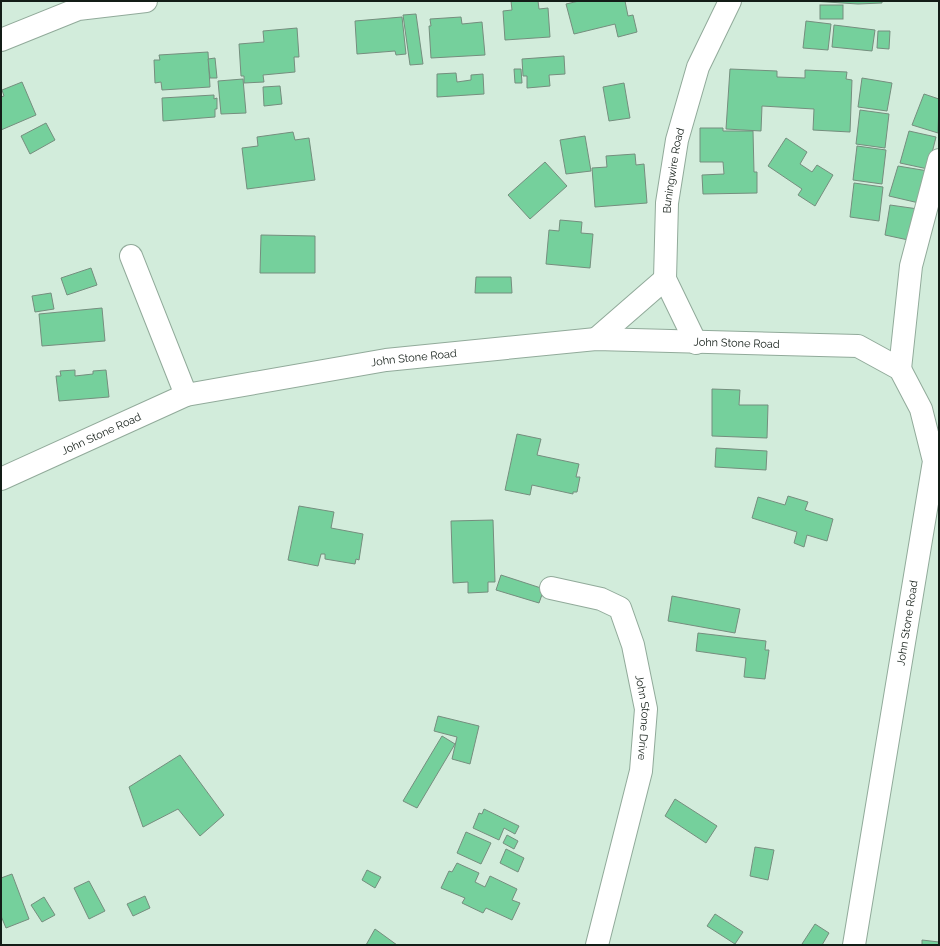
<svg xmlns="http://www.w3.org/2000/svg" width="940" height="946" font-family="Raleway,sans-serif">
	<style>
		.building { fill: #75d09c; stroke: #758e7e }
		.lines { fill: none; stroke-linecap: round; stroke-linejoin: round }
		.minor-casing { stroke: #91aa9a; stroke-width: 24 }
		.minor { stroke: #fff; stroke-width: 22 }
		.labels { text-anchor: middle; stroke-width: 3; stroke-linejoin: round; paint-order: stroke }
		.street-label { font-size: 11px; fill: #131d17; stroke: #fff }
	</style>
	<rect width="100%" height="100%" fill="#d2ecdb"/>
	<g class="building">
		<path d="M511,1H538L539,9L548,8L550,37L505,40L503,11L512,10Z"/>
		<path d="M579,1H625L628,16L633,15L637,32L618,37L615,24L574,34L566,4Z"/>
		<path d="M812,1H882V3L858,4Z"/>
		<rect x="820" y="5" width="23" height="14"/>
		<path d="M416,14L423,64L410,65L403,15Z"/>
		<path d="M402,17L406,54L396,55L395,51L357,54L355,21Z"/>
		<path d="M461,17L462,24L482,22L485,55L431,58L429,26H431L430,19Z"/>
		<path d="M806,21L831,24L828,50L803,48Z"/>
		<path d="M834,25L875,30L872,51L832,47Z"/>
		<path d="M297,28L299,57H294L295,72L263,75L264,82L244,83V76H241L239,44L264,42L263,31Z"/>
		<path d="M878,31H890L889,49L877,48Z"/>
		<path d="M208,52L210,87L162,90L161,82L155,83L154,60H160L159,55Z"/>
		<path d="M564,56L565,74L549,75L550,86L527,88V76H523L522,59Z"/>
		<path d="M215,58L217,78H210L208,59Z"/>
		<path d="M514,69H521L522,83H515Z"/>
		<path d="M730,69L777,71V77L805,78V70L847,72L846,79L852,80L850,132L813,130L814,109L762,106L761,131L726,129Z"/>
		<path d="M456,73L457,82L471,80V75L483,74L484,94L437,97V74Z"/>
		<path d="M862,78L892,83L887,111L858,107Z"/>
		<path d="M243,79L246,113L221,114L218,81Z"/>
		<path d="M22,82L36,115L1,130V97L4,96L2,90Z"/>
		<path d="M624,83L630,118L609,121L603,87Z"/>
		<path d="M280,86L282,104L264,106L263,87Z"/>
		<path d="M924,94L939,99L938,133L912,125Z"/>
		<path d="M214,95V99L217,98V109H215V117L163,121L162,98Z"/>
		<path d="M860,110L889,114L885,148L856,144Z"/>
		<path d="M46,123L55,140L30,154L21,136Z"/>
		<path d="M700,128H723V131H753L754,172H757V193L703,194L702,175L724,174L723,162H700Z"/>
		<path d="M909,131L936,137L928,169L900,163Z"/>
		<path d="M293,132L295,140L309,138L315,180L247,189L242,148L258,146L257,137Z"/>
		<path d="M585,136L591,171L566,174L560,140Z"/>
		<path d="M786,138L807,152L800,164L812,172L817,165L833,175L815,206L798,195L802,189L768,166Z"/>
		<path d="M857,146L886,150L882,184L853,180Z"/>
		<path d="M635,154L636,165L644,164L647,203L595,207L592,168L607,167L606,156Z"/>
		<path d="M545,162L567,186L530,219L508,195Z"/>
		<path d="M898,166L928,171L919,203L889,196Z"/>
		<path d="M854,183L883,187L879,221L850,217Z"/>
		<path d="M890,205L918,209L913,241L885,235Z"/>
		<path d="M560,220L582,222L581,233L593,234L590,268L546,264L549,230L559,231Z"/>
		<path d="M261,235L315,236V273H260Z"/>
		<path d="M91,268L97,285L67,295L61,278Z"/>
		<path d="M476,277H511L512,293H475Z"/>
		<path d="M51,293L54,309L35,312L32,296Z"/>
		<path d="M102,308L105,341L42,346L39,314Z"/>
		<path d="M75,370V376L93,374V371L106,370L109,397L59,401L56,376H61L60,371Z"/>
		<path d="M712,389L740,390L739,405H768L767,438L712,436Z"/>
		<path d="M517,434L541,439L537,455L579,464L576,477H580L577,492H573V494L532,485L530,495L505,490Z"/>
		<path d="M716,448L767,451L766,470L715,467Z"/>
		<path d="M788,496L808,502L805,510L833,519L827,541L807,535L804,547L794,543L797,532L752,518L758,497L785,505Z"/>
		<path d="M299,506L334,512L331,528L363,534L359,560L356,559L355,564L325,559V554H321L318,566L288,560Z"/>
		<path d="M493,520L495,582H488V592L468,593V582L453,583L451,521Z"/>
		<path d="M501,575L544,589L539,603L496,590Z"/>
		<path d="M672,596L740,609L735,633L668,621Z"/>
		<path d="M698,633L766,641L765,650H769L765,679L744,677L746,658L696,651Z"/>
		<path d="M438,716L479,726L470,764L452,759L457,737L434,731Z"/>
		<path d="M442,736L455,744L417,808L403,801Z"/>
		<path d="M180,755L224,815L200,836L178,809L143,827L129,787Z"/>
		<path d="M675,799L717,826L706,843L665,816Z"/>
		<path d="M484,809L519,826L515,834L504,828L499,840L473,828L479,813L482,814Z"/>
		<path d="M466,832L491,843L481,864L457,853Z"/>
		<path d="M507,835L518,841L514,849L503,843Z"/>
		<path d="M755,847L774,850L768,880L750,876Z"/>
		<path d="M506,849L524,858L518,872L500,863Z"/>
		<path d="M457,863L479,873L475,882L485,887L490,876L517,889L512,900L520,903L512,920L486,908L483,913L462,903L465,898L441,888L449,871L452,872Z"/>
		<path d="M367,870L381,877L375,888L362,880Z"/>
		<path d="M12,874L29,919L6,928L1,916V878Z"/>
		<path d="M89,881L105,911L89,919L74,888Z"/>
		<path d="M145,896L150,908L133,916L127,904Z"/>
		<path d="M44,897L55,915L42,922L31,905Z"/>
		<path d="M715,914L743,932L735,944L707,926Z"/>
		<path d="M815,924L829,933L822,945H804L802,944Z"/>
		<path d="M375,929L397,945H366Z"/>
		<path d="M922,940L939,942V945H922Z"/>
	</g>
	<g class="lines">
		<g class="minor-casing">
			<g id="minor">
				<path d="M1,40L78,9L146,1"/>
				<path d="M131,256L186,395"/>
				<path d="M596,339L665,279"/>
				<path id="s1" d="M696,343L665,279L667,203L677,140L698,67L730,1"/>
				<path d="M900,369L911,266L939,160"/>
				<path id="s2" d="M1,479L186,395L386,360L596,339L858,346L900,369L921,409L934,461L854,945"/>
				<path id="s3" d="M551,588L601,599L620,608L633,645L646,709L641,771L597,945"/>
			</g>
		</g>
		<use href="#minor" class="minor"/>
	</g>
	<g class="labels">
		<g class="street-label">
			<text dy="4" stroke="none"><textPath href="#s1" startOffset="180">Buningwire Road</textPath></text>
			<text dy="4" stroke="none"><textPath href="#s2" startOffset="758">John Stone Road</textPath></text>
			<text dy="4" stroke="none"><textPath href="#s2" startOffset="434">John Stone Road</textPath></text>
			<text dy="4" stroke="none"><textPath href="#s2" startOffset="110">John Stone Road</textPath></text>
			<text transform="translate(907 623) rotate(-81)" y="4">John Stone Road</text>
			<text dy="4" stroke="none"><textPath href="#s3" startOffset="185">John Stone Drive</textPath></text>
		</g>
	</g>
	<rect width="940" height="946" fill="none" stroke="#131d17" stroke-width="4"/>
</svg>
